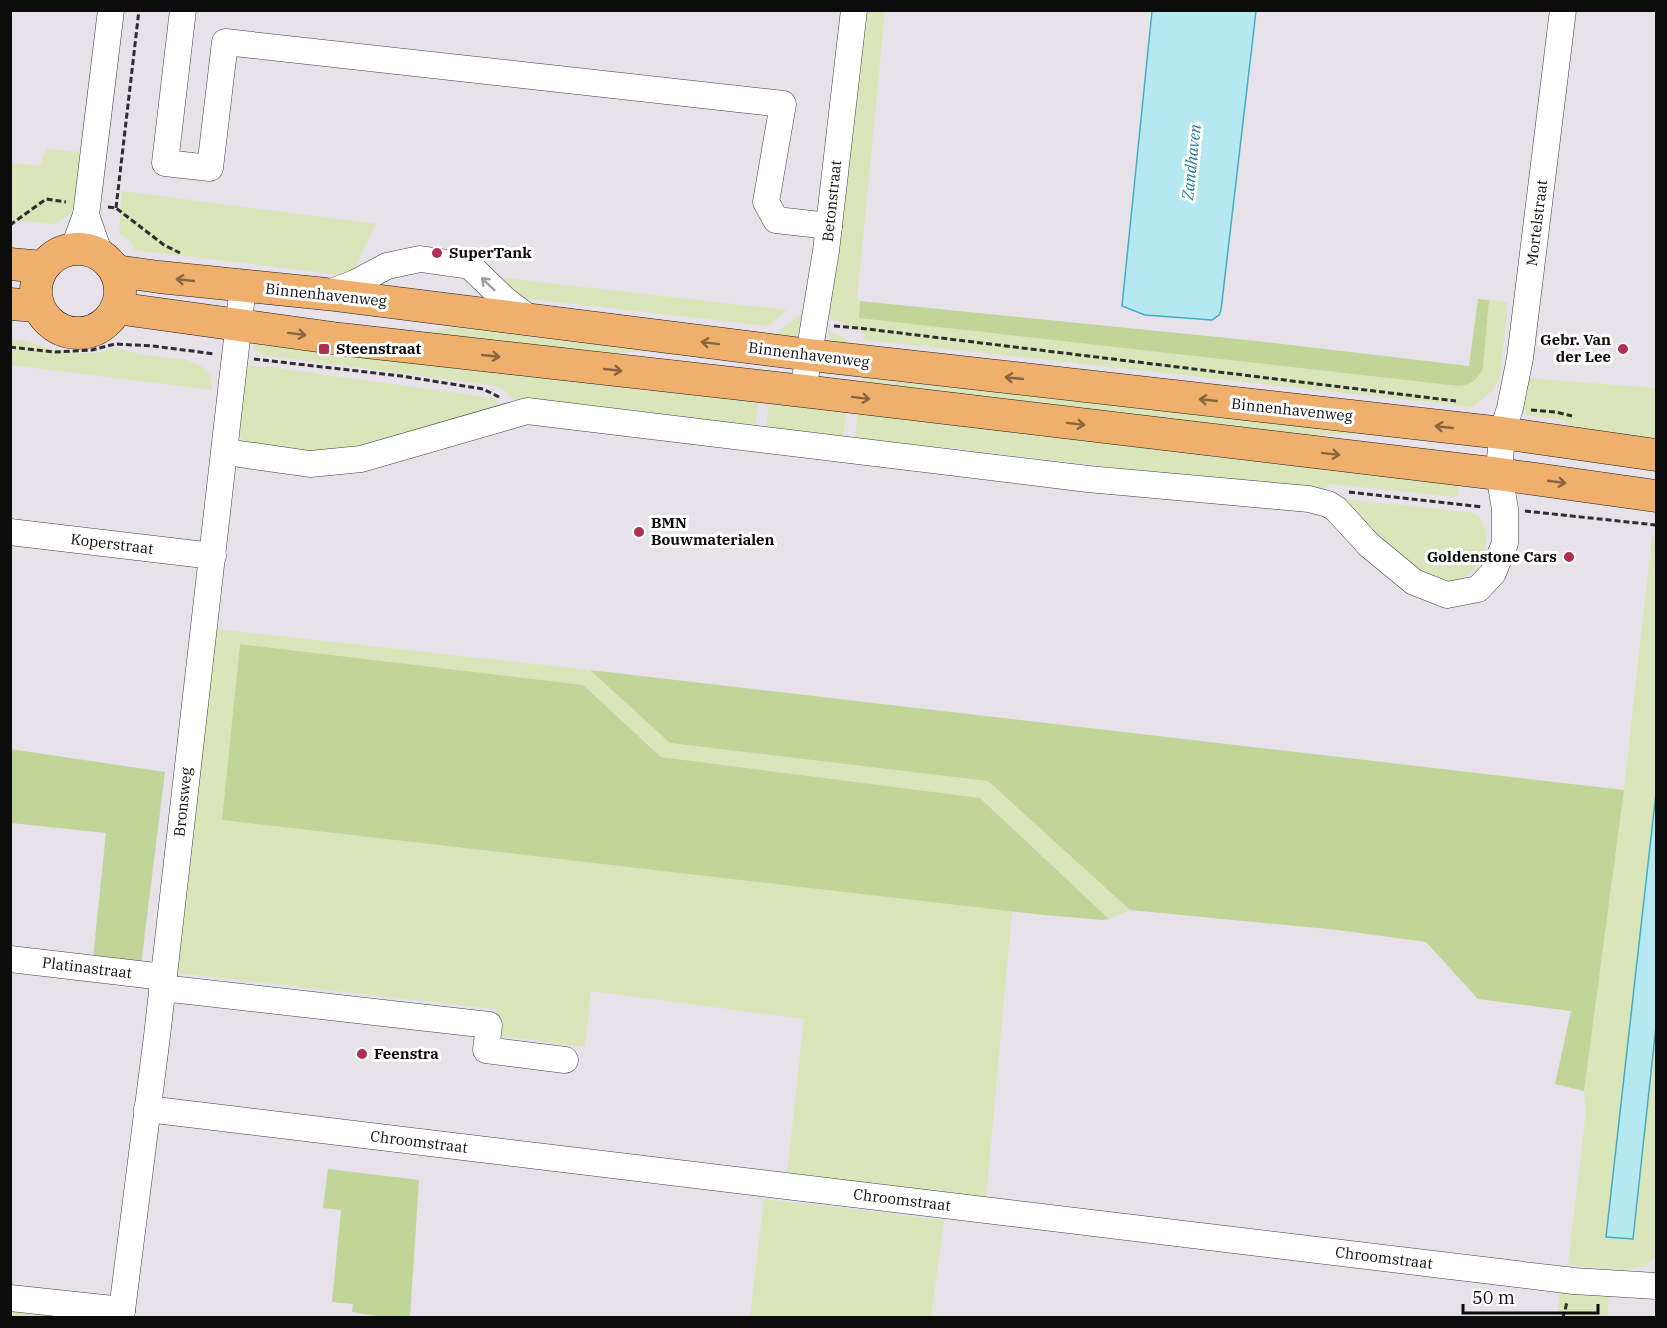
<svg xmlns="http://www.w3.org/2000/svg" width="1667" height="1328" font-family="'IBM Plex Serif',serif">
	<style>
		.industrial { fill: #e7e1ea }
		.green { fill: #dae5b9 }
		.forest { fill: #c2d599 }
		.water { fill: #b5e8f1; stroke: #42adc2; stroke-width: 1.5 }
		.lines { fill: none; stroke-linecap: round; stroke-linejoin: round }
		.minor-casing { stroke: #3f3f3f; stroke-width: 27 }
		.major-casing { stroke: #1d1d1d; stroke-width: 33 }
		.path { stroke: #2e2e2e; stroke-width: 3; stroke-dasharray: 6 3; stroke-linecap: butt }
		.minor { stroke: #fff; stroke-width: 26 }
		.major { stroke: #eeb06c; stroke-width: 32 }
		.oneway { stroke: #886641 }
		.oneway2 { stroke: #9e9e9e }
		.poi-dot { fill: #b12f53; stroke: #fff; stroke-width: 2 }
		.labels { text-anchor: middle; stroke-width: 6; stroke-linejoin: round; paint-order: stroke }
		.street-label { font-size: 15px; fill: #0c0c0c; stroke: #fff }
		.poi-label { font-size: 15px; font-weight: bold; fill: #0c0c0c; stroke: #fff; text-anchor: start }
		.water-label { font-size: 16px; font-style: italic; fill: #1f7c94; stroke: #fff }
	</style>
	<rect width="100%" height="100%" fill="#fef6ec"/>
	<path class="industrial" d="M10,11H1151L1122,306L1244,11H1656V1317H11Z"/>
	<g class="green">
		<path d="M861,10L885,11L857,300L860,301L859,318L1289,366L1483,368L1489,300L1508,302L1499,380L1492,391L1472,407L866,340L862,332L827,316Z"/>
		<path d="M47,149L81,152L74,212L55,224L11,220V163L41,166L43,156Z"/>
		<path d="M122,191L376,224L351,276L134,250L132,242L119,234Z"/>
		<path d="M494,277L787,310L768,326L513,297Z"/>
		<path d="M807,310C803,327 797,345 776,342L778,331Z"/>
		<path d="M454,327L647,351L565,356L411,335Z"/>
		<path d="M828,330L851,342L853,352L831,349Z"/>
		<path d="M11,339L24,340L51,349L77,353H98L115,348L144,355L187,360L201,366L211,376L212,390L11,365Z"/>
		<path d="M253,344L758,401L755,428L516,401L502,388L491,385L263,355L255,350Z"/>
		<path d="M249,366L269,367L494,398L500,407L340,451L305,453L265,450L242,440L239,434L245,368Z"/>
		<path d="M863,378L1369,433L1257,438L861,393Z"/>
		<path d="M1524,378L1656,388V445L1566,434L1565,420L1526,415L1521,395Z"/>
		<path d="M769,402L846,411L843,438L766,429Z"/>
		<path d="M858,412L1460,481L1457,497L1330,484L1320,492L952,448L855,440Z"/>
		<path d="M1342,499L1459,511C1464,512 1473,512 1477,515C1481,518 1483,523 1484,527C1492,549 1476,578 1452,581C1441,582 1429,578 1419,575L1336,502Z"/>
		<path d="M1652,536L1656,537V793L1607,1237L1633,1238L1656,1026V1256L1644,1266L1625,1270L1568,1265L1586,1112L1584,1091L1624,790Z"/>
		<path d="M215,629L590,670L670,743L988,781L1130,910L1109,919L980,798L661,757L583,685L240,644L222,820L1012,911L986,1198L787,1175L804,1019L591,991L585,1047L495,1035L496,1009L177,973Z"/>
		<path d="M764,1199L944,1220L931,1317H750Z"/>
		<path d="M1560,1290L1609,1295L1607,1317L1557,1318Z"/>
		<path d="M11,1306L85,1318H11Z"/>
	</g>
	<g class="forest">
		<path d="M1478,299L1489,300L1483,368C1477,380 1473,384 1459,386L859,318L860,301L1257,341L1469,366Z"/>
		<path d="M240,644L583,685L661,757L980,798L1109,919L1103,920L1044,915L222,820Z"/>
		<path d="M590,670L1624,790L1584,1091L1555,1084L1571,1011L1478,999L1426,942L1338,930L1130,910L988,781L670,743Z"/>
		<path d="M10,749L165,772L141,965L93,958L106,833L11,823Z"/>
		<path d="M328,1169L419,1180L410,1317H382L352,1312L353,1304L332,1302L341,1210L323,1208Z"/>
	</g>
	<g class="water">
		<path d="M1152,11H1256L1221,310L1219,315L1212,320L1145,315L1122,306Z"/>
		<path d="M1656,793V1026L1633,1239L1606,1237Z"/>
	</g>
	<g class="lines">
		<g class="minor-casing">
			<g id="minor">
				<path d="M183,10L165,163L210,168L225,42L783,104L766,202L776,220L829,226"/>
				<path d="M86,215L100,255"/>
				<path d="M73,250L86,215L111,10"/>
				<path d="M326,294L355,283L387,266L420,259L470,266L504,299L533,321"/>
				<path d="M803,391L826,251L854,10"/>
				<path d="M226,452L310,464L361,459L527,411L1088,479L1309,499L1328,504L1336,509L1369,545L1414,582L1447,595L1478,589L1493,573L1505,543V509L1499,474L1502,433L1510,408L1520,358L1563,10"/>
				<path d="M10,532L213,556"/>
				<path d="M10,959L164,977"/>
				<path d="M162,988L489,1025L486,1050L565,1060"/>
				<path d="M147,1109L1574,1281L1656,1286"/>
				<path d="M10,1298L122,1310"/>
				<path d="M121,1318L157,1036L243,286"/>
			</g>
		</g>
		<g class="major-casing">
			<g id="major">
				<circle cx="78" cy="291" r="42"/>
				<path d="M10,264L43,267"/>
				<path d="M116,271L159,277L326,294L810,355L1502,433L1656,455"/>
				<path d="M10,304L38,306"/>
				<path d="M116,308L340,339L803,391L1499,474L1656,496"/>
			</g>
		</g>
		<g class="path">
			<path d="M108,207L116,208L164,245L180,253"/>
			<path d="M116,208L139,10"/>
			<path d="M10,225L46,199L66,202"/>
			<path d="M834,326L859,328L1456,401"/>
			<path d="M10,347L55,352L92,350L115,344L153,346L215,354"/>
			<path d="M254,359L401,376L483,389L499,397"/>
			<path d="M1531,410L1556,412L1572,416"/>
			<path d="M1349,492L1483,507"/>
			<path d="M1525,511L1656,525"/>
			<path d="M1563,1318L1567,1302"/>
		</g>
		<use href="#minor" class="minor"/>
		<use href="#major" class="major"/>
	</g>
	<defs><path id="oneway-shaft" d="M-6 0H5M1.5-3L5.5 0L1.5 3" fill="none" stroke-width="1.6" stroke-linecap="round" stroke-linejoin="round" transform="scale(1.5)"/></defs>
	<g class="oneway">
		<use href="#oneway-shaft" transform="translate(185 280) rotate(-174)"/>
		<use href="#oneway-shaft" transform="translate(297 334) rotate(7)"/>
		<use href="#oneway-shaft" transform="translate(710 343) rotate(-173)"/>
		<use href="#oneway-shaft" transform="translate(491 356) rotate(6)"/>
		<use href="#oneway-shaft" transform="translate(613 370) rotate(6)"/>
		<use href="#oneway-shaft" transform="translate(1014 378) rotate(-174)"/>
		<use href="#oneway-shaft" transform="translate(861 398) rotate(7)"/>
		<use href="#oneway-shaft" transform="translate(1208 400) rotate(-174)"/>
		<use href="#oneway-shaft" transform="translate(1076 424) rotate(7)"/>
		<use href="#oneway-shaft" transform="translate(1444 427) rotate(-174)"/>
		<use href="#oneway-shaft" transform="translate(1331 454) rotate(7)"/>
		<use href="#oneway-shaft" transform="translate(1557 482) rotate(8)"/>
	</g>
	<use class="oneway2" href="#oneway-shaft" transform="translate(488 284) rotate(-136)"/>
	<g class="poi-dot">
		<circle cx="437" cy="253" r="6"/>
		<rect x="318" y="343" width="12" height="12" rx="3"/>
		<circle cx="1623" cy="349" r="6"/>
		<circle cx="639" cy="532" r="6"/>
		<circle cx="1569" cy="557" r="6"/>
		<circle cx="362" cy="1054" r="6"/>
	</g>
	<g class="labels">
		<g class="street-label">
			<text transform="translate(832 201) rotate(-84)" y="5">Betonstraat</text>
			<text transform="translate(1537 223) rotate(-83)" y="5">Mortelstraat</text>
			<text transform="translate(326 295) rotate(6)" y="5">Binnenhavenweg</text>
			<text transform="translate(809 355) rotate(7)" y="5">Binnenhavenweg</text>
			<text transform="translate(1292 410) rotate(6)" y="5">Binnenhavenweg</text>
			<text transform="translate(112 544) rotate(7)" y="5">Koperstraat</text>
			<text transform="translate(183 802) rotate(-84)" y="5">Bronsweg</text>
			<text transform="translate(87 968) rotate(7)" y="5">Platinastraat</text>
			<text transform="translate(419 1142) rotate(7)" y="5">Chroomstraat</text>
			<text transform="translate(902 1200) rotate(7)" y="5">Chroomstraat</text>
			<text transform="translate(1384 1258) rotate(7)" y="5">Chroomstraat</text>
		</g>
		<g class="poi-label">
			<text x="449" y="258">SuperTank</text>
			<text x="1611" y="345" text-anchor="end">Gebr. Van<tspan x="1611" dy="17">der Lee</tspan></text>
			<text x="336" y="354">Steenstraat</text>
			<text x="651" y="528">BMN<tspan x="651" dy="17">Bouwmaterialen</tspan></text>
			<text x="1557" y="562" text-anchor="end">Goldenstone Cars</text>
			<text x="374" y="1059">Feenstra</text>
		</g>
		<g class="water-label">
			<text transform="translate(1191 162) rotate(-84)" y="6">Zandhaven</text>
		</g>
	</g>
	<rect width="1667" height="1328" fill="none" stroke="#0c0c0c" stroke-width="24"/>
	<path d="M1463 1304v9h135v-9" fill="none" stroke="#0c0c0c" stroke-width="3"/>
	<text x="1472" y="1304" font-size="18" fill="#0c0c0c" stroke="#ffffff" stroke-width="4.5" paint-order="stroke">50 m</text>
</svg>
